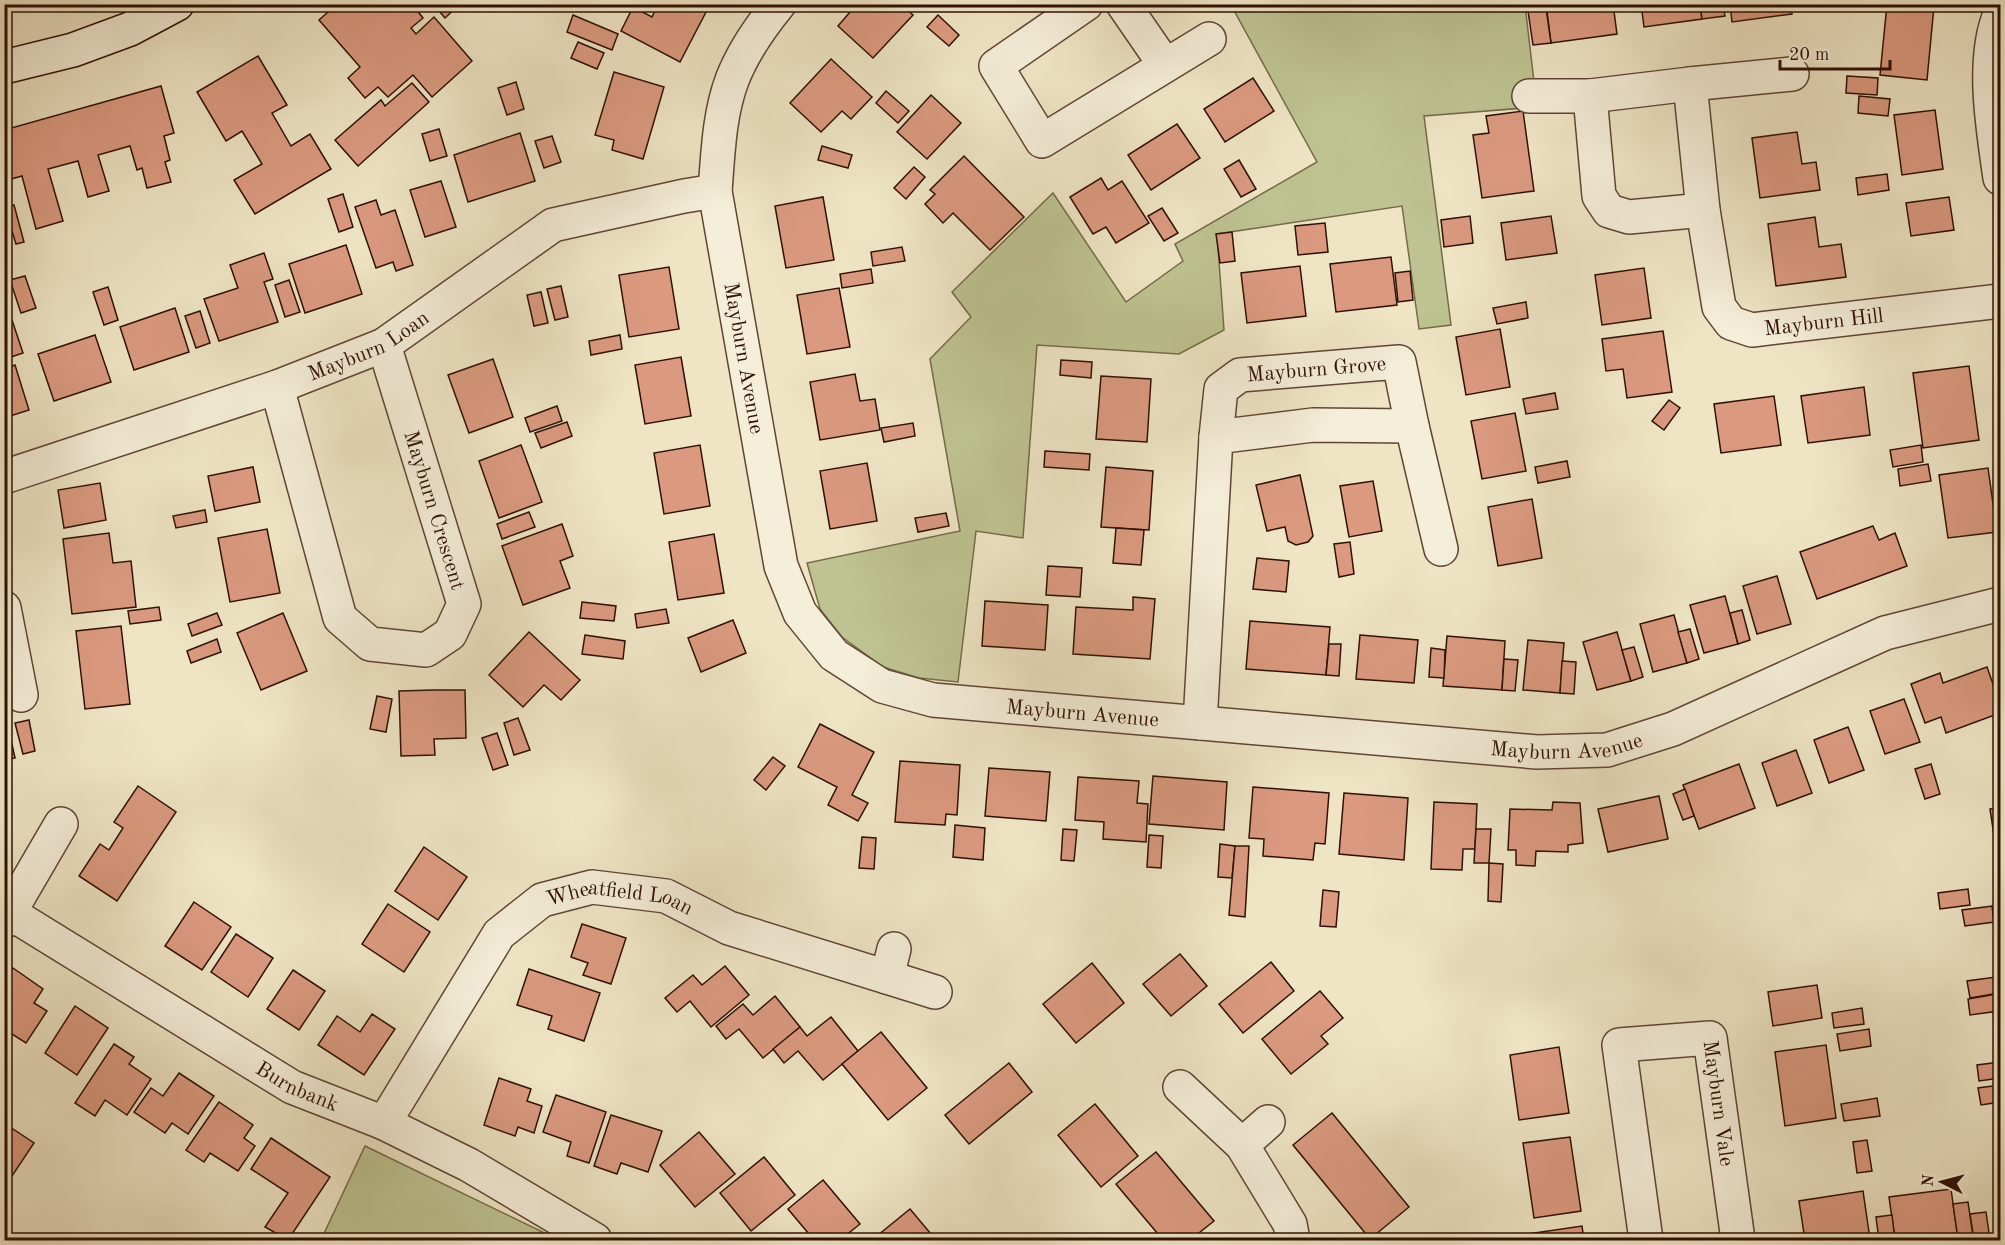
<svg xmlns="http://www.w3.org/2000/svg" width="2005" height="1245" font-family="'Old Standard TT',serif">
	<style>
		.green { fill: #bec391; stroke: #766a4a; stroke-width: 1.5 }
		.building { fill: #db9a80; stroke: #2f1004; stroke-width: 1.5 }
		.lines { fill: none; stroke-linecap: round; stroke-linejoin: round }
		.street-casing { stroke: #5f4534; stroke-width: 36 }
		.secondary-casing { stroke: #2f1004; stroke-width: 36 }
		.street { stroke: #f5eed9; stroke-width: 33 }
		.secondary { stroke: #f5eed9; stroke-width: 33 }
		.labels { text-anchor: middle; stroke-width: 5; stroke-linejoin: round; paint-order: stroke }
		.street-label { font-size: 21px; fill: #2f1004; stroke: #f5eed9 }
	</style>
	<rect width="100%" height="100%" fill="#efe5c5"/>
	<filter id="stains"><feTurbulence type="fractalNoise" baseFrequency=".00333" numOctaves="4"/><feColorMatrix values="0 0 0 0 .2 0 0 0 0 .09 0 0 0 0 .02 0 0 0 .5 -.17"/></filter>
	<radialGradient id="worn" r=".72"><stop offset=".6" stop-color="#630" stop-opacity="0"/><stop offset="1" stop-color="#630" stop-opacity=".3"/></radialGradient>
	<g class="green">
		<path d="M1231,5H1525L1537,107L1424,116L1451,325L1419,329L1402,206L1217,234L1224,330L1179,354L1037,345L1023,538L976,531L958,682L919,678L883,667L842,637L820,609L807,563L960,531L930,359L971,317L952,292L1053,193L1126,302L1183,261L1175,244L1317,162Z"/>
		<path d="M365,1146L559,1240H321Z"/>
	</g>
	<g class="building">
		<path d="M337,4H412L423,18L411,28L416,34L434,17L472,61L432,97L413,75L388,97L378,87L365,98L348,78L360,67L319,20Z"/>
		<path d="M433,4H460L445,18Z"/>
		<path d="M658,4H692L706,12L680,62L621,31L633,7L652,17Z"/>
		<path d="M857,4H901L913,15L873,58L838,26Z"/>
		<path d="M1546,4H1613L1617,34L1551,43Z"/>
		<path d="M1641,4H1700L1702,19L1644,27Z"/>
		<path d="M1700,4H1723L1725,16L1702,19Z"/>
		<path d="M1730,4H1791L1792,14L1732,22Z"/>
		<path d="M1836,4H1868L1867,7Z"/>
		<path d="M1887,4H1931L1934,6L1927,80L1880,75Z"/>
		<path d="M1546,8L1551,43L1533,45L1528,11Z"/>
		<path d="M573,15L618,34L612,50L567,32Z"/>
		<path d="M938,15L959,35L949,46L927,27Z"/>
		<path d="M578,42L604,53L597,69L571,58Z"/>
		<path d="M258,56L287,105L272,113L291,146L310,134L331,169L255,214L234,180L262,164L242,131L226,141L197,92Z"/>
		<path d="M831,59L872,97L851,119L842,111L821,132L790,103Z"/>
		<path d="M614,72L664,87L643,159L612,150L614,140L595,135Z"/>
		<path d="M1847,76L1878,78L1877,95L1846,93Z"/>
		<path d="M1253,78L1274,111L1225,142L1204,109Z"/>
		<path d="M516,82L524,109L507,115L498,88Z"/>
		<path d="M412,83L429,102L358,166L335,140L381,100L385,106Z"/>
		<path d="M161,86L174,133L164,136L170,160L165,162L171,182L147,188L142,168L137,170L130,146L98,155L109,191L88,197L78,161L48,169L63,221L36,229L22,176L4,181V130Z"/>
		<path d="M886,91L909,111L898,123L876,103Z"/>
		<path d="M931,95L961,123L927,159L897,132Z"/>
		<path d="M1859,96L1890,99L1888,116L1858,113Z"/>
		<path d="M1935,110L1943,169L1902,175L1894,115Z"/>
		<path d="M1523,111L1534,191L1482,198L1473,135L1489,133L1486,116Z"/>
		<path d="M1177,124L1200,158L1151,190L1128,155Z"/>
		<path d="M439,129L447,156L430,161L422,134Z"/>
		<path d="M1797,132L1802,164L1816,162L1820,190L1760,198L1752,138Z"/>
		<path d="M520,133L535,181L468,202L454,155Z"/>
		<path d="M552,136L561,162L544,168L535,141Z"/>
		<path d="M822,146L852,155L848,168L818,160Z"/>
		<path d="M964,156L1024,217L990,250L953,213L943,223L925,204L935,194L930,190Z"/>
		<path d="M1239,160L1256,189L1241,197L1224,169Z"/>
		<path d="M914,167L925,177L906,199L894,188Z"/>
		<path d="M1887,174L1889,190L1858,195L1856,178Z"/>
		<path d="M1101,178L1108,190L1122,181L1149,223L1116,243L1106,227L1093,234L1070,197Z"/>
		<path d="M441,181L456,227L425,237L410,190Z"/>
		<path d="M343,194L353,227L339,232L328,199Z"/>
		<path d="M823,197L834,260L786,268L775,206Z"/>
		<path d="M1949,197L1954,230L1911,236L1906,203Z"/>
		<path d="M376,200L381,215L395,210L413,265L396,271L393,262L376,268L355,207Z"/>
		<path d="M14,205L24,242L16,244L12,231L4,233V208Z"/>
		<path d="M1162,208L1178,233L1164,241L1148,216Z"/>
		<path d="M1470,216L1473,243L1444,247L1441,220Z"/>
		<path d="M1551,216L1557,253L1506,260L1501,223Z"/>
		<path d="M1815,217L1819,247L1841,244L1846,277L1776,286L1768,224Z"/>
		<path d="M1325,223L1328,252L1298,255L1295,226Z"/>
		<path d="M1232,232L1235,261L1220,263L1216,234Z"/>
		<path d="M346,245L362,294L305,313L289,264Z"/>
		<path d="M902,247L905,261L873,266L871,252Z"/>
		<path d="M264,253L273,279L264,282L278,322L219,341L204,299L238,288L230,265Z"/>
		<path d="M1391,257L1397,305L1336,312L1330,264Z"/>
		<path d="M1300,266L1306,316L1247,323L1241,273Z"/>
		<path d="M669,267L679,329L629,337L619,275Z"/>
		<path d="M1644,268L1651,318L1602,325L1595,275Z"/>
		<path d="M871,269L873,283L842,288L840,274Z"/>
		<path d="M1410,271L1413,300L1398,302L1395,273Z"/>
		<path d="M25,276L36,308L21,313L10,280Z"/>
		<path d="M289,280L300,312L285,317L275,285Z"/>
		<path d="M561,286L568,317L555,320L547,289Z"/>
		<path d="M108,287L118,320L104,325L93,292Z"/>
		<path d="M839,288L850,347L807,354L797,295Z"/>
		<path d="M541,292L548,323L534,326L527,295Z"/>
		<path d="M1526,302L1528,318L1497,324L1493,308Z"/>
		<path d="M175,308L189,352L134,370L120,327Z"/>
		<path d="M200,311L210,343L196,348L185,316Z"/>
		<path d="M12,320L23,353L8,358L4,347V323Z"/>
		<path d="M1500,329L1510,387L1466,395L1456,337Z"/>
		<path d="M1663,331L1672,392L1627,398L1623,369L1606,371L1602,339Z"/>
		<path d="M95,335L111,382L54,401L38,354Z"/>
		<path d="M620,335L622,349L591,355L589,341Z"/>
		<path d="M681,357L691,416L645,424L635,365Z"/>
		<path d="M493,359L513,417L469,433L448,375Z"/>
		<path d="M1061,360L1092,362L1091,378L1060,375Z"/>
		<path d="M15,365L29,410L4,418V369Z"/>
		<path d="M1969,366L1979,440L1923,448L1913,373Z"/>
		<path d="M855,374L860,401L875,399L880,430L820,440L810,382Z"/>
		<path d="M1101,376L1151,379L1147,442L1096,439Z"/>
		<path d="M1864,387L1870,435L1808,443L1801,396Z"/>
		<path d="M1555,393L1558,409L1526,414L1523,399Z"/>
		<path d="M1774,396L1781,445L1721,453L1714,404Z"/>
		<path d="M1669,400L1680,408L1664,430L1652,421Z"/>
		<path d="M557,406L562,421L530,432L525,418Z"/>
		<path d="M1515,413L1526,471L1482,479L1471,421Z"/>
		<path d="M567,422L572,436L541,448L535,433Z"/>
		<path d="M913,423L915,436L884,442L881,428Z"/>
		<path d="M521,445L542,502L499,518L479,461Z"/>
		<path d="M700,445L710,506L664,514L654,453Z"/>
		<path d="M1921,445L1923,462L1893,467L1890,450Z"/>
		<path d="M1045,451L1090,454L1089,470L1044,467Z"/>
		<path d="M1567,461L1570,477L1538,483L1535,467Z"/>
		<path d="M867,463L877,521L830,529L820,471Z"/>
		<path d="M1928,464L1931,481L1900,486L1898,469Z"/>
		<path d="M253,467L260,502L215,511L208,476Z"/>
		<path d="M1106,467L1153,471L1149,530L1101,527Z"/>
		<path d="M1988,468L1997,532L1948,538L1939,475Z"/>
		<path d="M1300,475L1313,536L1308,542L1296,545L1288,541L1285,527L1267,531L1256,485Z"/>
		<path d="M1373,481L1382,531L1349,537L1340,486Z"/>
		<path d="M100,483L106,520L64,528L58,490Z"/>
		<path d="M1532,499L1542,558L1498,566L1488,507Z"/>
		<path d="M205,510L207,522L176,528L173,516Z"/>
		<path d="M529,512L535,527L502,539L497,524Z"/>
		<path d="M946,513L949,526L918,532L915,518Z"/>
		<path d="M562,524L573,556L560,561L570,588L523,605L502,546Z"/>
		<path d="M1873,526L1879,540L1895,533L1907,566L1817,599L1800,552Z"/>
		<path d="M1116,528L1144,530L1141,565L1113,563Z"/>
		<path d="M267,529L280,593L230,602L218,538Z"/>
		<path d="M109,533L113,563L131,561L136,607L72,614L63,539Z"/>
		<path d="M714,534L724,593L678,600L669,542Z"/>
		<path d="M1350,542L1354,574L1339,577L1334,544Z"/>
		<path d="M1257,558L1289,561L1286,592L1253,589Z"/>
		<path d="M1048,566L1082,568L1080,597L1046,595Z"/>
		<path d="M1777,576L1791,624L1757,634L1743,586Z"/>
		<path d="M1725,596L1738,644L1704,653L1690,605Z"/>
		<path d="M1133,597L1155,599L1150,659L1073,654L1076,607L1133,610Z"/>
		<path d="M985,601L1048,605L1045,650L982,646Z"/>
		<path d="M582,602L616,606L614,621L580,618Z"/>
		<path d="M159,607L161,620L130,624L128,611Z"/>
		<path d="M666,609L669,623L637,628L635,614Z"/>
		<path d="M1742,610L1750,640L1738,644L1730,613Z"/>
		<path d="M217,613L222,625L192,636L188,624Z"/>
		<path d="M283,613L307,671L261,690L237,633Z"/>
		<path d="M1674,615L1687,663L1653,672L1640,624Z"/>
		<path d="M733,620L746,653L701,672L688,638Z"/>
		<path d="M1250,621L1330,627L1326,675L1246,669Z"/>
		<path d="M121,626L130,704L85,709L76,631Z"/>
		<path d="M1690,629L1699,659L1687,663L1678,632Z"/>
		<path d="M529,632L580,680L561,700L544,685L523,707L489,675Z"/>
		<path d="M1617,632L1631,681L1597,690L1583,642Z"/>
		<path d="M585,635L625,641L623,659L582,654Z"/>
		<path d="M1360,635L1418,640L1414,683L1356,679Z"/>
		<path d="M1447,636L1505,641L1502,690L1443,686Z"/>
		<path d="M217,639L221,652L191,663L187,651Z"/>
		<path d="M1528,640L1564,643L1560,693L1523,690Z"/>
		<path d="M1329,644H1341L1339,676L1326,675Z"/>
		<path d="M1634,647L1643,677L1631,681L1622,650Z"/>
		<path d="M1431,648L1445,650L1444,678L1429,677Z"/>
		<path d="M1504,659L1518,660L1515,691L1502,690Z"/>
		<path d="M1562,661L1576,662L1574,694L1560,693Z"/>
		<path d="M1987,667L2000,704V713L1946,733L1941,717L1925,723L1911,684L1940,673L1943,683Z"/>
		<path d="M433,690H465L466,738L434,739L435,755L401,756L399,691Z"/>
		<path d="M377,696L392,699L386,732L370,729Z"/>
		<path d="M1904,699L1920,742L1885,754L1870,711Z"/>
		<path d="M518,718L530,750L514,755L504,723Z"/>
		<path d="M29,720L35,751L23,754L15,723Z"/>
		<path d="M820,724L874,752L852,795L868,803L858,821L828,805L837,787L798,767Z"/>
		<path d="M8,726L15,758L4,760V727Z"/>
		<path d="M1848,727L1864,770L1829,783L1814,740Z"/>
		<path d="M497,733L508,765L493,770L482,738Z"/>
		<path d="M1796,750L1812,793L1777,806L1762,763Z"/>
		<path d="M773,757L785,766L766,790L754,780Z"/>
		<path d="M900,761L960,765L957,815L946,814L945,825L895,822Z"/>
		<path d="M1739,764L1755,808L1699,829L1683,785Z"/>
		<path d="M1931,764L1940,794L1925,799L1915,769Z"/>
		<path d="M989,768L1050,772L1046,821L985,816Z"/>
		<path d="M1153,776L1227,782L1224,830L1149,824Z"/>
		<path d="M1078,777L1139,781L1137,803L1148,804L1146,842L1103,839L1104,822L1075,820Z"/>
		<path d="M138,786L176,812L117,901L79,876L100,844L109,850L123,828L114,822Z"/>
		<path d="M1253,787L1329,793L1325,844L1315,843L1313,860L1263,856L1264,839L1249,838Z"/>
		<path d="M1685,789L1694,816L1683,820L1673,794Z"/>
		<path d="M1344,793L1408,798L1404,860L1339,854Z"/>
		<path d="M1659,796L1668,839L1608,852L1598,809Z"/>
		<path d="M1434,802L1477,804L1475,849H1463L1462,870L1431,869Z"/>
		<path d="M1553,802L1580,803L1583,843L1568,845V852L1536,851L1535,866L1516,865V850H1508L1510,809L1552,810Z"/>
		<path d="M2000,807V875L1990,809Z"/>
		<path d="M955,825L985,828L983,860L953,857Z"/>
		<path d="M1063,829L1077,830L1074,861L1061,860Z"/>
		<path d="M1476,829H1491L1489,863H1474Z"/>
		<path d="M1149,835L1163,836L1161,868L1147,867Z"/>
		<path d="M862,837L876,838L874,869L859,868Z"/>
		<path d="M1220,844L1235,846L1232,878L1218,877Z"/>
		<path d="M1235,846H1249L1245,917L1229,915Z"/>
		<path d="M424,847L467,877L438,920L395,891Z"/>
		<path d="M1489,863L1503,864L1501,902L1488,901Z"/>
		<path d="M1968,889L1970,905L1940,909L1938,893Z"/>
		<path d="M1323,890L1339,892L1336,927L1320,926Z"/>
		<path d="M194,902L231,927L202,970L165,946Z"/>
		<path d="M388,904L430,932L404,972L362,944Z"/>
		<path d="M1992,906L1994,922L1965,926L1962,910Z"/>
		<path d="M582,924L626,938L611,984L583,975L588,963L571,957Z"/>
		<path d="M236,934L273,958L248,997L211,972Z"/>
		<path d="M1180,954L1207,986L1171,1016L1143,984Z"/>
		<path d="M1271,962L1294,991L1243,1033L1219,1004Z"/>
		<path d="M1092,963L1124,1003L1076,1043L1043,1004Z"/>
		<path d="M725,966L749,995L711,1027L690,1001L677,1012L665,998L693,975L702,985Z"/>
		<path d="M13,968L43,989L34,1003L47,1011L26,1043L4,1029L10,1021L4,1017V981Z"/>
		<path d="M529,969L600,993L584,1041L548,1029L552,1016L517,1005Z"/>
		<path d="M293,970L325,991L299,1030L267,1009Z"/>
		<path d="M1996,977L1999,993L1970,998L1967,981Z"/>
		<path d="M1817,985L1822,1018L1773,1026L1768,992Z"/>
		<path d="M1320,991L1343,1018L1321,1036L1328,1044L1291,1074L1262,1039Z"/>
		<path d="M1997,994L1999,1011L1970,1015L1968,999Z"/>
		<path d="M775,996L800,1027L763,1058L739,1029L726,1039L716,1026L743,1004L753,1015Z"/>
		<path d="M75,1006L108,1028L77,1075L45,1053Z"/>
		<path d="M1862,1008L1864,1024L1834,1028L1832,1013Z"/>
		<path d="M372,1014L395,1029L364,1075L318,1045L337,1016L360,1032Z"/>
		<path d="M831,1017L858,1051L823,1080L798,1051L784,1063L773,1049L800,1027L807,1036Z"/>
		<path d="M1869,1029L1871,1046L1840,1051L1837,1034Z"/>
		<path d="M881,1032L927,1088L888,1120L842,1064Z"/>
		<path d="M114,1044L134,1057L129,1064L151,1079L127,1115L105,1100L95,1116L75,1103Z"/>
		<path d="M1826,1045L1836,1118L1785,1126L1775,1052Z"/>
		<path d="M1559,1047L1569,1113L1519,1120L1510,1055Z"/>
		<path d="M2000,1062V1078L1979,1081L1977,1065Z"/>
		<path d="M1009,1063L1032,1092L969,1144L945,1115Z"/>
		<path d="M179,1073L214,1096L188,1134L172,1123L165,1133L134,1112L151,1088L163,1096Z"/>
		<path d="M499,1078L531,1089L527,1101L542,1106L534,1133L518,1127L515,1136L484,1125Z"/>
		<path d="M2000,1085V1102L1981,1105L1978,1088Z"/>
		<path d="M556,1095L606,1112L589,1163L567,1156L571,1142L543,1132Z"/>
		<path d="M1877,1098L1880,1116L1844,1121L1841,1104Z"/>
		<path d="M219,1102L253,1125L244,1138L255,1146L238,1171L210,1153L204,1162L186,1150Z"/>
		<path d="M1095,1104L1138,1156L1101,1187L1058,1135Z"/>
		<path d="M1332,1113L1409,1207L1370,1239L1293,1145Z"/>
		<path d="M611,1115L662,1131L648,1172L621,1163L617,1174L594,1166Z"/>
		<path d="M4,1123L34,1143L4,1188Z"/>
		<path d="M699,1132L735,1174L695,1207L660,1165Z"/>
		<path d="M1570,1137L1581,1211L1534,1218L1523,1143Z"/>
		<path d="M271,1138L330,1177L288,1240L265,1227L288,1193L251,1169Z"/>
		<path d="M1867,1140L1872,1171L1857,1173L1853,1142Z"/>
		<path d="M1156,1152L1214,1221L1190,1240H1163L1116,1184Z"/>
		<path d="M764,1157L795,1195L751,1231L720,1193Z"/>
		<path d="M823,1180L860,1224L840,1240H814L788,1209Z"/>
		<path d="M1951,1189L1958,1239L1895,1240L1889,1197Z"/>
		<path d="M1863,1191L1870,1239L1805,1240L1799,1201Z"/>
		<path d="M1968,1202L1973,1236L1958,1239L1953,1204Z"/>
		<path d="M910,1209L936,1240H872Z"/>
		<path d="M1986,1212L1990,1240H1974L1970,1214Z"/>
		<path d="M1892,1215L1895,1240H1879L1876,1217Z"/>
		<path d="M1582,1226L1584,1240H1514V1236Z"/>
	</g>
	<g class="lines">
		<g class="street-casing">
			<g id="street">
				<path id="s1" d="M779,4C761,26 742,54 732,80C719,115 718,154 715,191L781,566L800,613L834,655L882,686L933,700L1537,752L1607,750L1673,729L1885,633L2000,604"/>
				<path d="M1086,4L996,66L1042,141L1209,39"/>
				<path d="M1123,4L1165,65"/>
				<path d="M2000,14C1981,60 1993,129 2000,178"/>
				<path d="M1690,84L1792,74"/>
				<path id="s2" d="M1529,96H1590L1690,84L1703,210L1719,307L1731,323L1752,330L2000,301"/>
				<path d="M1590,96L1599,196L1609,211L1629,217L1703,210"/>
				<path d="M277,387L340,618L370,644L426,650L450,634L464,604L384,345"/>
				<path d="M1216,437L1313,425L1412,426"/>
				<path id="s3" d="M4,477L277,387L384,345L553,225L684,196L715,191"/>
				<path d="M4,608L21,695"/>
				<path id="s4" d="M1200,723L1216,437L1221,389L1240,375L1399,362L1412,426L1441,549"/>
				<path id="s5" d="M10,913L292,1087L384,1123L469,1165L595,1240"/>
				<path d="M4,922L61,824"/>
				<path d="M887,977L894,949"/>
				<path d="M1180,1087L1242,1145L1290,1224L1293,1240"/>
				<path id="s6" d="M384,1123L499,934L542,900L592,887L666,896L729,928L935,992"/>
				<path d="M1242,1145L1268,1122"/>
				<path id="s7" d="M1646,1240L1619,1045L1710,1038L1738,1240"/>
			</g>
		</g>
		<g class="secondary-casing">
			<path id="secondary" d="M4,67L73,50L130,29L177,4"/>
		</g>
		<use href="#street" class="street"/>
		<use href="#secondary" class="secondary"/>
	</g>
	<g class="labels">
		<g class="street-label">
			<text dy="7" stroke="none"><textPath href="#s2" startOffset="501">Mayburn Hill</textPath></text>
			<text dy="7" stroke="none"><textPath href="#s3" startOffset="388">Mayburn Loan</textPath></text>
			<text dy="7" stroke="none"><textPath href="#s1" startOffset="372">Mayburn Avenue</textPath></text>
			<text dy="7" stroke="none"><textPath href="#s4" startOffset="435">Mayburn Grove</textPath></text>
			<text transform="translate(435 510) rotate(73)" y="7">Mayburn Crescent</text>
			<text dy="7" stroke="none"><textPath href="#s1" startOffset="948">Mayburn Avenue</textPath></text>
			<text dy="7" stroke="none"><textPath href="#s1" startOffset="1434">Mayburn Avenue</textPath></text>
			<text dy="7" stroke="none"><textPath href="#s6" startOffset="356">Wheatfield Loan</textPath></text>
			<text dy="7" stroke="none"><textPath href="#s5" startOffset="336">Burnbank</textPath></text>
			<text dy="7" stroke="none"><textPath href="#s7" startOffset="354">Mayburn Vale</textPath></text>
		</g>
	</g>
	<rect width="2005" height="1245" fill="none" stroke="#efe5c5" stroke-width="24"/>
	<rect x="6" y="6" width="1993" height="1233" fill="none" stroke="#2f1004" stroke-width="3"/>
	<rect x="12" y="12" width="1981" height="1221" fill="none" stroke="#2f1004" stroke-width="1.5"/>
	<g transform="translate(1942 1182) rotate(276)" stroke="#f5eed9" stroke-width="4.5" paint-order="stroke">
	<path d="M0-4.5L10 22L0 15L-10 22Z" fill="#2f1004"/>
	<text y="-9" font-size="16" font-weight="bold" text-anchor="middle" fill="#2f1004">N</text>
	</g>
	<path d="M1780 60v9h110v-9" fill="none" stroke="#2f1004" stroke-width="3"/>
	<text x="1789" y="60" font-size="18" fill="#2f1004" stroke="#f5eed9" stroke-width="4.5" paint-order="stroke">20 m</text>
	<rect width="100%" height="100%" filter="url(#stains)"/>
	<rect width="100%" height="100%" fill="url(#worn)"/>
</svg>
